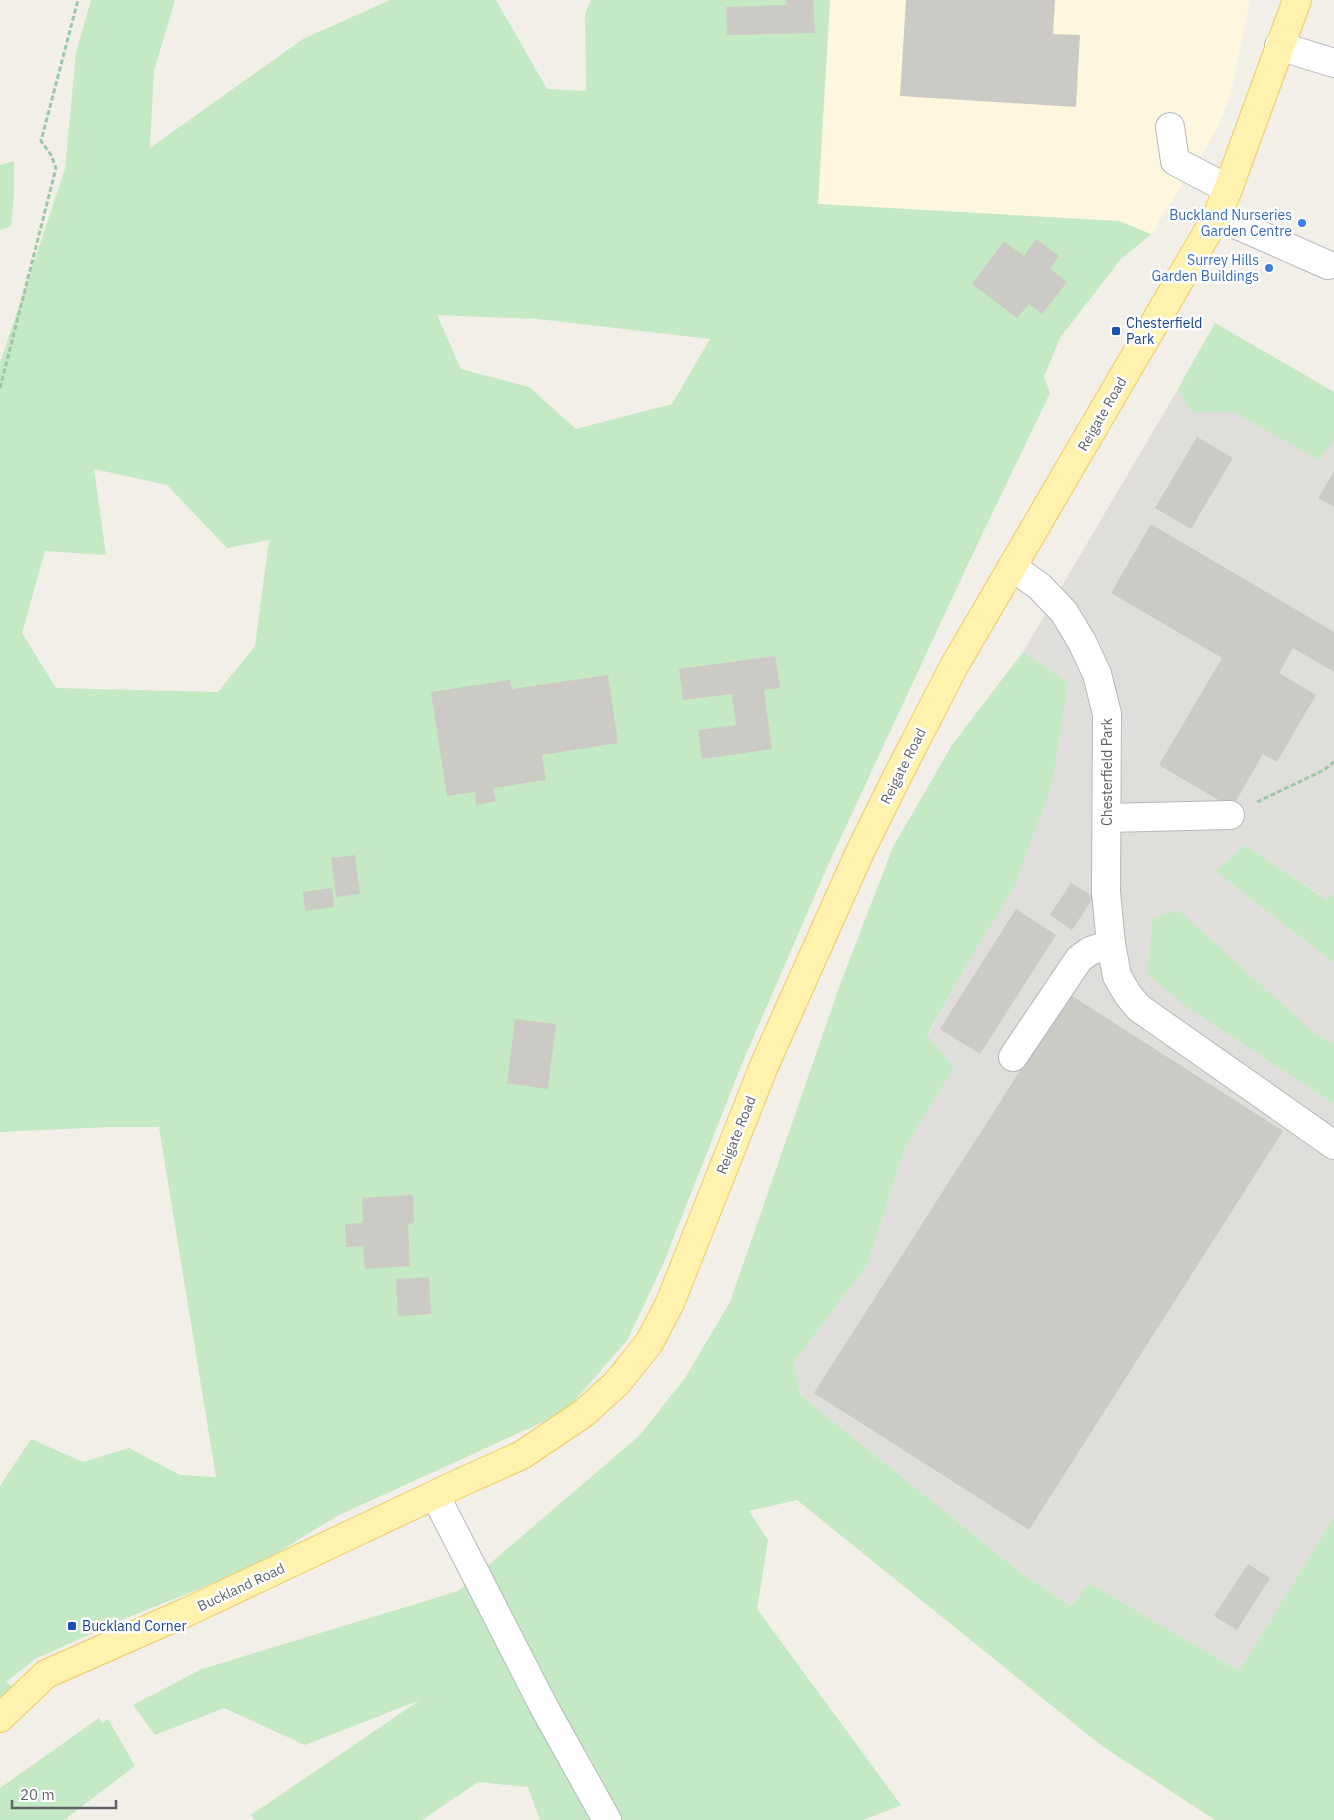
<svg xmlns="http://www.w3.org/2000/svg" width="1334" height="1820" font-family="'IBM Plex Sans',sans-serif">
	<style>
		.commercial { fill: #fef7e0 }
		.industrial { fill: #e0deda }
		.green { fill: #c5e8c5; fill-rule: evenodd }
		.building { fill: #cccac5 }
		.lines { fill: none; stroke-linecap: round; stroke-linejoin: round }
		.minor-casing { stroke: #b5b8bc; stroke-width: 30 }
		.major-casing { stroke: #f2c960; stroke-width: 30 }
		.path { stroke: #9cc7a9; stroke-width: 3; stroke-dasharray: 5 2.5; stroke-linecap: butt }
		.minor { stroke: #fff; stroke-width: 28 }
		.major { stroke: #fff2af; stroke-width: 28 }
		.shop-dot { fill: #3f7fe0; stroke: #fff; stroke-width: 2 }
		.transit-dot { fill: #1a4fb4; stroke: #fff; stroke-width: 2 }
		.labels { text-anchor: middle; stroke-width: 5; stroke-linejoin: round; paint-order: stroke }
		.shop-label { font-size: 14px; fill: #366cbe; stroke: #fff; text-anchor: end }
		.transit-label { font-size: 14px; fill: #164399; stroke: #fff; text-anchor: start }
		.street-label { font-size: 14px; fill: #5f6368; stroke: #fff }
	</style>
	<rect width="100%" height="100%" fill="#f1efe8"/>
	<path class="commercial" d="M830,0H1250L1231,93L1217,130L1151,234L1119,221L818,204Z"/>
	<path class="industrial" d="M1215,323L1334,392V893L1328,900L1245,845L1215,871L1334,963V1044L1314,1033L1188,1008L1334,1104V1517L1239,1671L1089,1583L1071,1606L1020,1572L800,1395L794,1362L867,1265L905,1148L954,1067L927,1037L968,962L1068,683L1023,652L1178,389Z"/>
	<g class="green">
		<path d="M91,0H175L154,71L150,148L303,39L390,0H496L547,89L586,91L585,14L591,0H830L818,204L1119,221L1151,234L1120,260L1060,338L1044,377L1050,393L968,564L828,865L741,1066L664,1262L628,1339L565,1412L337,1516L254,1567L119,1621L35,1659L6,1682L13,1687L0,1699V1486L31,1439L83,1462L129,1448L180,1475L216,1477L159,1127H109L0,1132V363L65,169L76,53ZM437,315L538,319L710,339L672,404L576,429L529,387L461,369ZM94,469L167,485L227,548L269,540L255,646L218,692L56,688L22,633L45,551L106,555Z"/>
		<path d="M14,161V196L11,226L0,230V165Z"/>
		<path d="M1215,323L1334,392V439L1319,460L1234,412H1191L1178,389Z"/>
		<path d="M1023,652L1068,683L1052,784L1014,887L968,962L927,1036L954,1067L905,1148L867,1265L794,1362L800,1395L1020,1572L1071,1606L1089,1583L1239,1671L1334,1517V1820H1215L1102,1746L797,1500L749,1511L768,1540L757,1609L901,1805L863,1820H540L528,1787L478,1782L422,1820H255L251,1815L420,1700L305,1745L224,1708L155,1735L133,1705L202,1669L458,1591L639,1436L685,1378L730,1302L841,982L893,847L952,745Z"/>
		<path d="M1245,845L1327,900L1334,893V963L1215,871Z"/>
		<path d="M1178,910L1314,1033L1334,1044V1104L1188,1008L1147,974L1153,918Z"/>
		<path d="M99,1718L102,1723L108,1719L135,1766L64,1820H0V1788Z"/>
	</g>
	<g class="building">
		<path d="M786,0H813L815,33L727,35L726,7L787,5Z"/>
		<path d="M906,0H1055L1053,34L1080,35L1076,107L900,96Z"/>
		<path d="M1036,239L1059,256L1050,269L1067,282L1042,314L1029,304L1017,318L972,284L1004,241L1024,256Z"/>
		<path d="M1197,437L1233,458L1191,529L1155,508Z"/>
		<path d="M1334,472V507L1318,498Z"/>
		<path d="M1151,524L1334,632V672L1293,648L1279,673L1316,695L1277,762L1263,754L1232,808L1159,765L1222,658L1111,593Z"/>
		<path d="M775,656L780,688L764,690L772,749L702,759L698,730L736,725L732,694L683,700L679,669Z"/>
		<path d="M608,675L618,743L542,755L546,780L493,788L496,801L476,805L475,792L447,796L431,692L510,680L512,689Z"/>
		<path d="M355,855L360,894L336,897L331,858Z"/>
		<path d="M1071,883L1094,897L1072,930L1050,915Z"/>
		<path d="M332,888L334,907L305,911L303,892Z"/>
		<path d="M1016,909L1056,935L980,1054L940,1029Z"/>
		<path d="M1069,994L1283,1131L1029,1530L814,1393Z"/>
		<path d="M515,1019L556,1024L548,1089L507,1083Z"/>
		<path d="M413,1195L414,1223L408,1224L410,1266L365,1269L363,1246L346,1247L345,1224L363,1223L362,1198Z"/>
		<path d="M429,1277L431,1314L398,1316L396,1279Z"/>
		<path d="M1248,1564L1270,1578L1237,1630L1214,1616Z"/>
	</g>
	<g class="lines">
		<g class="minor-casing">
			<g id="minor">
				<path d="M1279,46L1334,63"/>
				<path d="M1170,127L1175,161L1228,189"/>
				<path d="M1217,216L1328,265"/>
				<path d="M1012,567L1039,586L1064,612L1082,642L1097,674L1107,714L1106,892L1111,944L1117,976L1128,995L1139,1008L1334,1145"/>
				<path d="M1107,818L1230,815"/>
				<path d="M1013,1057L1079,959L1090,951L1111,944"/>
				<path d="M435,1495L545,1709L607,1820"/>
			</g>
		</g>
		<g class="major-casing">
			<path id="major" d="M0,1718L46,1674L189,1611L464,1481L522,1455L584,1413L617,1383L649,1343L670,1303L764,1066L859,854L897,777L953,668L1217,216L1228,189L1297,0"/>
		</g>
		<g class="path">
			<path d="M0,388L56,168L51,155L41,141L78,0"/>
			<path d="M1257,802L1324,770L1334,762"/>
		</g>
		<use href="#minor" class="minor"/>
		<use href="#major" class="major"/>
	</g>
	<g class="shop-dot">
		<circle cx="1302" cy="223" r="5"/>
		<circle cx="1269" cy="268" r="5"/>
	</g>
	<g class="transit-dot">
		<rect x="1111" y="326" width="10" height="10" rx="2.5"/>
		<rect x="67" y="1621" width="10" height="10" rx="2.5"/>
	</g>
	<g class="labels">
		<g class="shop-label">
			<text x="1292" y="220">Buckland Nurseries<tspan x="1292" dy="16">Garden Centre</tspan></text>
			<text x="1259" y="265">Surrey Hills<tspan x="1259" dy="16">Garden Buildings</tspan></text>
		</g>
		<g class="transit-label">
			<text x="1126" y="328">Chesterfield<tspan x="1126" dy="16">Park</tspan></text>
			<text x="82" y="1631">Buckland Corner</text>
		</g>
		<g class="street-label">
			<text transform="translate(1102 414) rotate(-60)" y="5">Reigate Road</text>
			<text transform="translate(903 766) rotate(-63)" y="5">Reigate Road</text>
			<text transform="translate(1107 772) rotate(-90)" y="5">Chesterfield Park</text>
			<text transform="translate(736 1135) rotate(-68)" y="5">Reigate Road</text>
			<text transform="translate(241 1587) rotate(-25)" y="5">Buckland Road</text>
		</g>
	</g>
	<path d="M12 1800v8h104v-8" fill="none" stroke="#5f6368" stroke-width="2.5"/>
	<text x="20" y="1800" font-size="15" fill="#5f6368" stroke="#ffffff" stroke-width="4" paint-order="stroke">20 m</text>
</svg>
